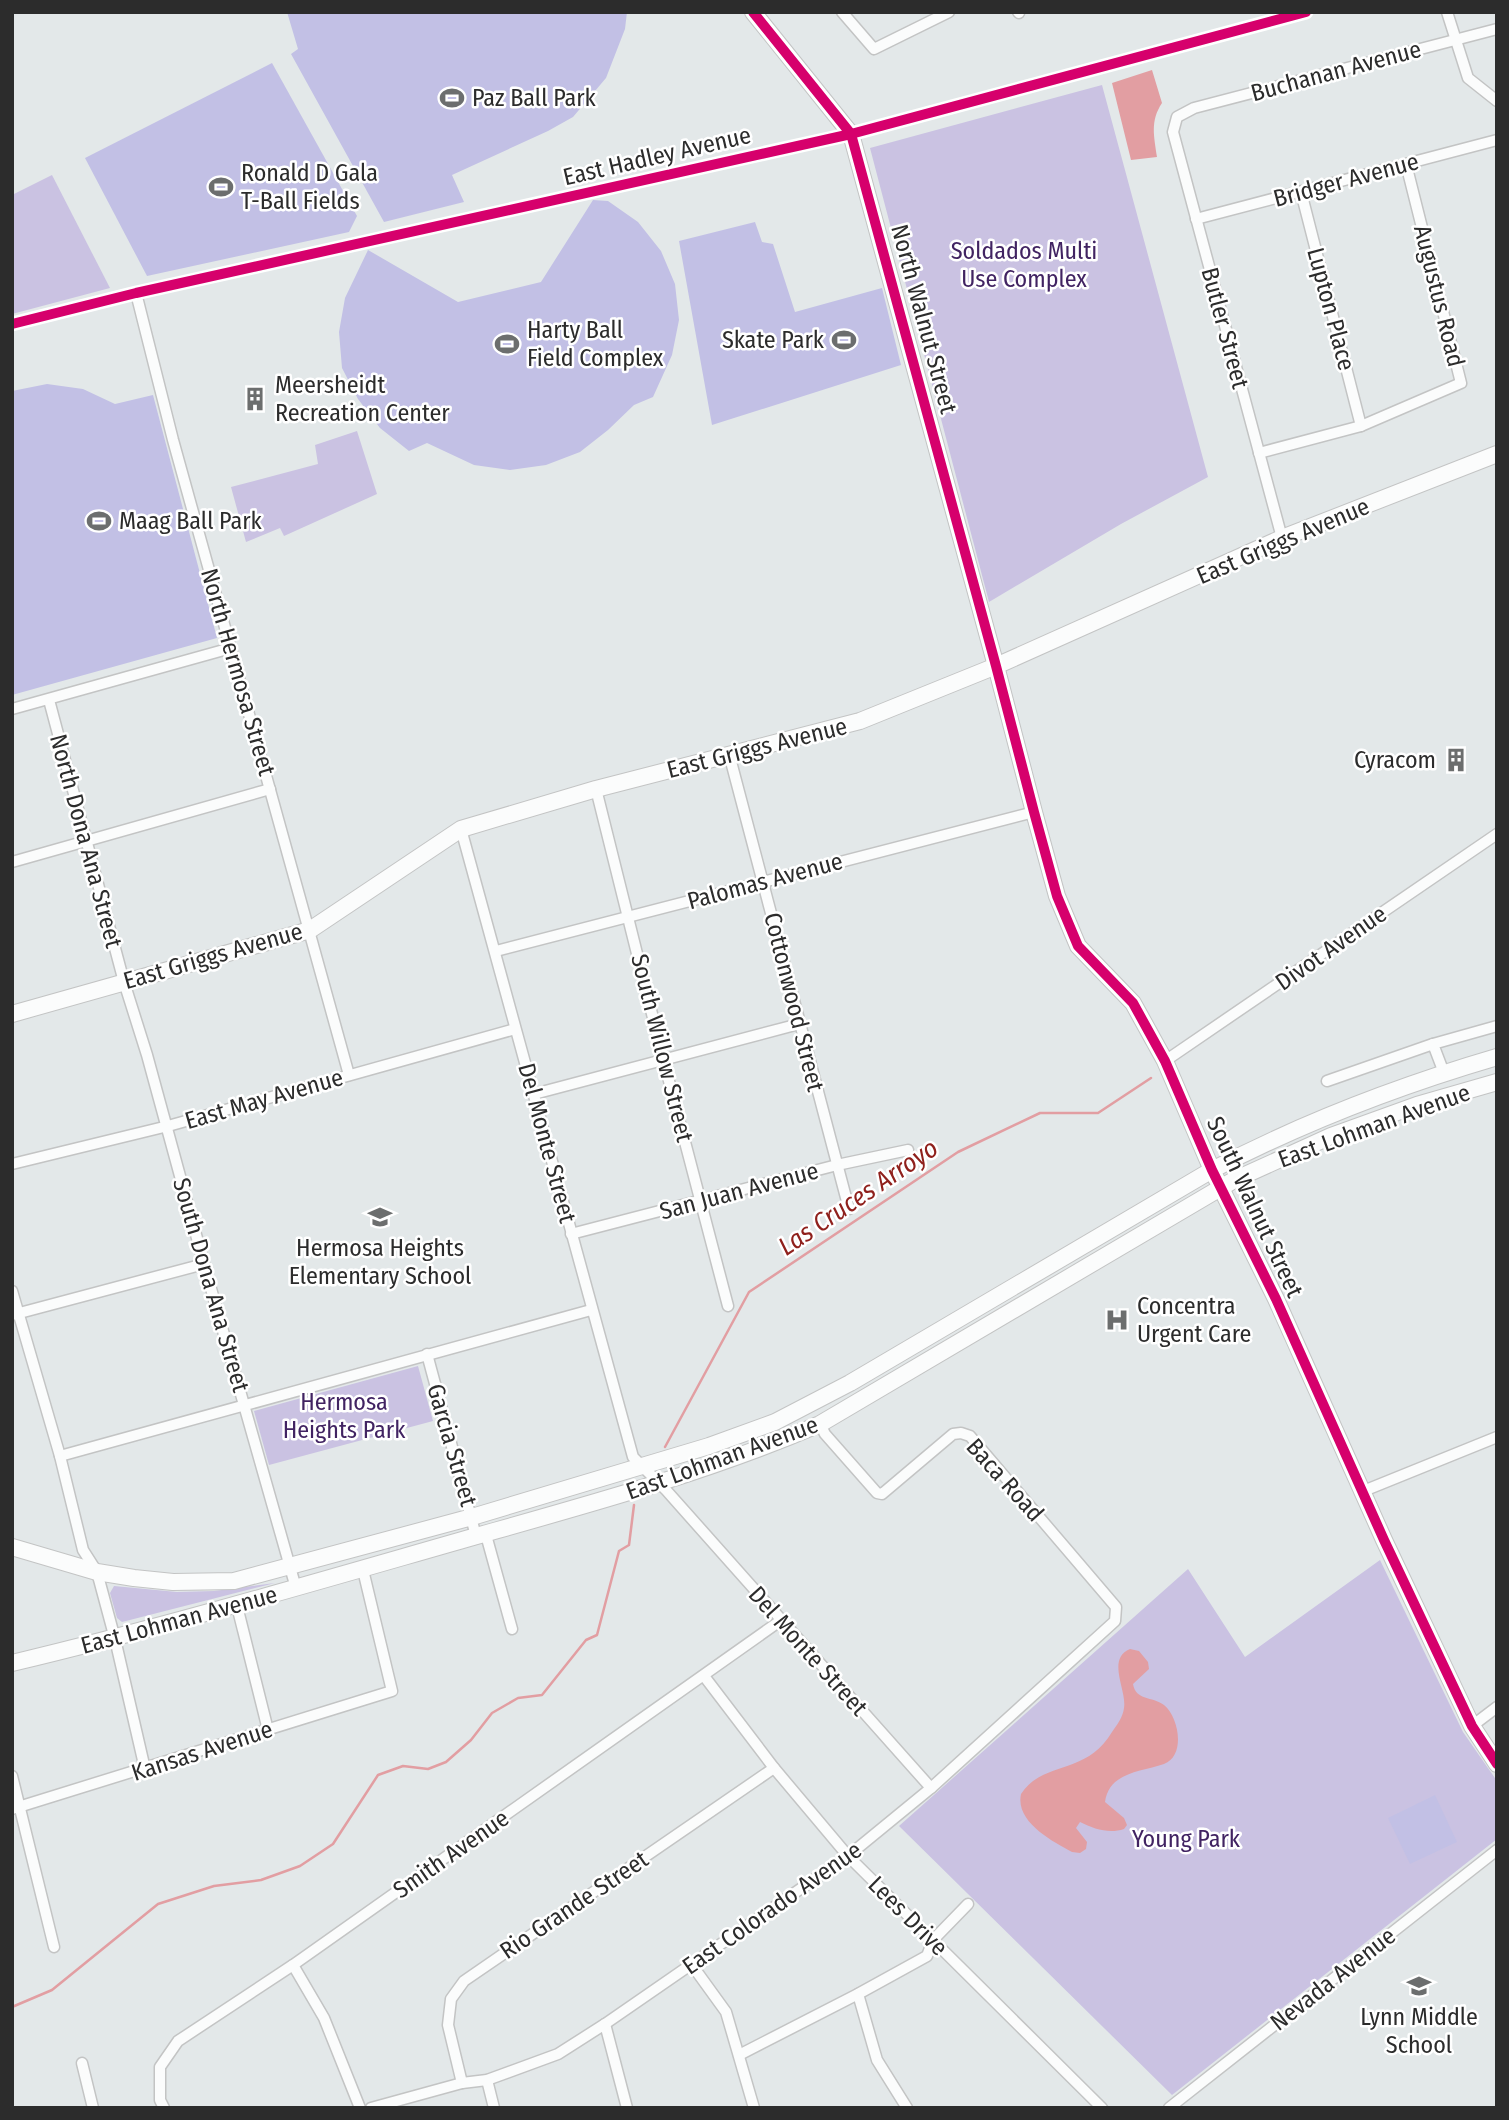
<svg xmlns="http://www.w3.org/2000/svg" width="1509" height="2120" font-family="'Fira Sans Condensed',sans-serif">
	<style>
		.green { fill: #cac2e2 }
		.pitch { fill: #c2c0e5 }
		.water { fill: #e29ea2 }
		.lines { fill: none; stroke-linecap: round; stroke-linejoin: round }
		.stream { stroke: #e29ea2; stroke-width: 2.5 }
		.street-casing { stroke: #c3c4c4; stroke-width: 13 }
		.secondary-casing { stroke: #c3c4c4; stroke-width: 18 }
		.street { stroke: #fbfcfc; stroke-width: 10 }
		.secondary { stroke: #fbfcfc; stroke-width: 16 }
		.cycleway-casing { stroke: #fff; stroke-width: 15 }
		.cycleway { stroke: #d6006c; stroke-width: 10 }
		.labels { text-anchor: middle; stroke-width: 5; stroke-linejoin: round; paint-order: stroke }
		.street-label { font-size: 24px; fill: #2c2c2c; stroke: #fff }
		.poi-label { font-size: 24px; fill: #2c2c2c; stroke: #fff; text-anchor: start }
		.park-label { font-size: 24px; fill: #412362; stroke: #fff }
		.water-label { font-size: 26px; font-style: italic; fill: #8f201c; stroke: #fff }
	</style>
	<rect width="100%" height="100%" fill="#e3e8e9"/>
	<g class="green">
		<path d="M1102,85L1208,477L1121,524L989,602L870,148Z"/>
		<path d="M52,175L110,288L12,314V195Z"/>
		<path d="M357,431L377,494L284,536L280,528L246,542L231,487L318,464L315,445Z"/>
		<path d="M418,1366L433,1421L269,1465L254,1411Z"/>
		<path d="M1380,1560L1463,1732L1497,1781V1839L1172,2095L899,1826L1188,1569L1245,1657Z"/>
		<path d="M275,1583L122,1622L117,1618L110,1593L114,1586L177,1592L214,1591Z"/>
	</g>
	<g class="pitch">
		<path d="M287,12H627L625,29L606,78L573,117L548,131L452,175L464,202L384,222L291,54L298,49Z"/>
		<path d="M272,63L357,216L349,232L147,276L85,158Z"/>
		<path d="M593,200L608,201L638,222L661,251L675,284L679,320L672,355L653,397L634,405L608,430L580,452L546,465L510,470L474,465L427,443L409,451L380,428L358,399L342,368L339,332L345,298L368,250L458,302L541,282Z"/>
		<path d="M755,222L762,242L773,244L795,312L882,288L901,365L712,425L679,241Z"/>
		<path d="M47,384L83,389L115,404L153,395L217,638L12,695V391Z"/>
		<path d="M1435,1795L1457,1842L1410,1864L1388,1818Z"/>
	</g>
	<g class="water">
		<path d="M1152,70L1162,103C1150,121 1154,136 1157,157L1131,160L1112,83Z"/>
		<path d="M1130,1649L1139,1651L1148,1662L1149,1669L1133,1684C1136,1701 1152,1696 1164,1705C1179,1717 1186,1756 1164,1764C1141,1772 1109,1772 1105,1802L1124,1818L1127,1825L1124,1829C1109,1834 1094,1829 1080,1822L1076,1828L1087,1842L1086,1849L1080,1853L1072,1852C1052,1841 1015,1822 1021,1794C1043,1760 1086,1776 1112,1732C1117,1725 1123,1717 1124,1708C1127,1690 1106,1659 1130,1649Z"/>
	</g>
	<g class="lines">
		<g class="stream">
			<path d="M665,1447L749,1292L958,1152L1040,1113H1098L1151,1078"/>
			<path d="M12,2007L52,1990L158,1904L214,1886L261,1880L300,1866L333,1844L378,1775L403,1766L428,1769L446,1762L471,1740L492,1713L518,1698L542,1695L586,1640L597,1635L619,1551L629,1545L634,1505"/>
		</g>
		<g class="street-casing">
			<g id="street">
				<path d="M842,12L874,49L949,12"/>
				<path d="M1018,12L1019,13"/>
				<path d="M1447,12L1468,78L1497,101"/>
				<path d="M1301,192L1361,426"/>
				<path d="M1196,219L1497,140"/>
				<path d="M136,293L173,440L349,1075"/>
				<path d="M12,324L136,293L851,134L1306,12"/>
				<path d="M1259,453L1361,426L1461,383L1406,164"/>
				<path d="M1282,538L1173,132L1177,117L1194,108L1497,29"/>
				<path d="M49,700L124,982L147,1055L204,1264L296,1588"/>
				<path d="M12,709L231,648"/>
				<path d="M729,754L849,1209"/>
				<path d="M596,789L663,1058L728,1306"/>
				<path d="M461,829L633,1457L666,1490L931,1788"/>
				<path d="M12,862L270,789"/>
				<path d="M496,951L1034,812"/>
				<path d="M1165,1061L1497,834"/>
				<path d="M1444,1073L1433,1044L1497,1026"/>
				<path d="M1327,1081L1433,1044"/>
				<path d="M534,1094L799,1024"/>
				<path d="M12,1164L168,1126L515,1029"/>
				<path d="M571,1234L837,1165L908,1150"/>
				<path d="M12,1291L60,1456L83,1550L97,1572L115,1639L145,1769"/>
				<path d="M12,1315L204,1264"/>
				<path d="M427,1354L476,1536"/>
				<path d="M60,1456L591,1310"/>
				<path d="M1361,1492L1497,1437"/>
				<path d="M486,1535L512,1629"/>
				<path d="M237,1606L268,1730"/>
				<path d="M704,1676L774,1768L848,1856L1102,2108"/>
				<path d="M1472,1726L1497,1707"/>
				<path d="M12,1776L54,1947"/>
				<path d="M12,1809L392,1691L363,1570"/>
				<path d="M293,1965L324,2018L360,2108"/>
				<path d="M692,1965L726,2012L754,2108"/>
				<path d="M858,1994L877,2060L907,2108"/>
				<path d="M605,2024L627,2108"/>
				<path d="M739,2055L858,1994L927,1956L933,1940L968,1904"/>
				<path d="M82,2063L93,2108"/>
				<path d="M487,2080L494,2108"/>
				<path d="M462,2083L448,2025L451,1999L464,1981L774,1768"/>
				<path d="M164,2108L160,2100V2067L178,2041L293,1965L780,1621"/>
				<path d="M371,2108L462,2083L487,2080L558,2054L605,2024L848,1856L931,1788L1115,1621L1116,1607L970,1436L961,1433L953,1434L882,1494L877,1493L825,1434L820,1424"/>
				<path d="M1169,2108L1497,1850"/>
			</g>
		</g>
		<g class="secondary-casing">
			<g id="secondary">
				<path d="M753,12L851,134L996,666L1034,812L1057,896L1078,946L1133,1003L1165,1061L1212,1170L1276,1299L1384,1540L1472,1726L1497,1764"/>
				<path d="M12,1014L310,930L461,829L596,789L860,721L996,666L1282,538L1497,454"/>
				<path d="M12,1547L97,1572L134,1578L173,1582L234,1581L472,1517L709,1446L775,1422L850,1383L1212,1170C1304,1122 1398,1086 1497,1057"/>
				<path d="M12,1663C167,1626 319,1581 473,1537C590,1504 708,1472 820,1424L1234,1180L1331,1136L1417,1105L1497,1082"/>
			</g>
		</g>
		<use href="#street" class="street"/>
		<use href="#secondary" class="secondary"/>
		<g class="cycleway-casing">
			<g id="cycleway">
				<path d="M753,12L851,134L996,666L1034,812L1057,896L1078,946L1133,1003L1165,1061L1212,1170L1276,1299L1384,1540L1472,1726L1497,1764"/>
				<path d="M12,324L136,293L851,134L1306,12"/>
			</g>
		</g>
		<use href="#cycleway" class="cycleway"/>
	</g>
	<defs>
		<g id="stadium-bare" transform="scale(1.89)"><path d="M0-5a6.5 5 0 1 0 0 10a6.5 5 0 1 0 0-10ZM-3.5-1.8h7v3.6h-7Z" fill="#6c6e6e" stroke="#fff" stroke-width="2.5" paint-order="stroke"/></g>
		<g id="building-bare" transform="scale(1.89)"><path d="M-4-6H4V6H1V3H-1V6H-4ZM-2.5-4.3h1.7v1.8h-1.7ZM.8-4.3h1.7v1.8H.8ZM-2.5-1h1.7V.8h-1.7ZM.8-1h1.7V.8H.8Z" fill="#6c6e6e" stroke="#fff" stroke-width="2.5" paint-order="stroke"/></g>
		<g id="school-bare" transform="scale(1.89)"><path d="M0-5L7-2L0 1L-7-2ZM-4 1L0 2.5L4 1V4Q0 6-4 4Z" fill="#6c6e6e" stroke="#fff" stroke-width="2.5" paint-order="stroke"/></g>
		<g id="hospital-bare" transform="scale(1.89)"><path d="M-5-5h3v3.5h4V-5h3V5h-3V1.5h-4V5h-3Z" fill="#6c6e6e" stroke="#fff" stroke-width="2.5" paint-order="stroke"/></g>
	</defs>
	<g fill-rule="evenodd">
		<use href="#stadium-bare" x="452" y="98"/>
		<use href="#stadium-bare" x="221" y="187"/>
		<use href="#stadium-bare" x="844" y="340"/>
		<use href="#stadium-bare" x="507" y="344"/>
		<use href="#building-bare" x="255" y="399"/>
		<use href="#stadium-bare" x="99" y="521"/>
		<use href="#building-bare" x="1456" y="760"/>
		<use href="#school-bare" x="380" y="1217"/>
		<use href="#hospital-bare" x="1117" y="1320"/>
		<use href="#school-bare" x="1419" y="1986"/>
	</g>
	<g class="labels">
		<g class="street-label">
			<text transform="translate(1336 71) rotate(-15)" y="8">Buchanan Avenue</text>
			<text transform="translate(657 156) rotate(-13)" y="8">East Hadley Avenue</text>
			<text transform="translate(1346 180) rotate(-15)" y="8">Bridger Avenue</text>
			<text transform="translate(1439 296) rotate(76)" y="8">Augustus Road</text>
			<text transform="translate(1331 309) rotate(75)" y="8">Lupton Place</text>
			<text transform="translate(924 319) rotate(75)" y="8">North Walnut Street</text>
			<text transform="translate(1225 328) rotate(75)" y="8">Butler Street</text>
			<text transform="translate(1283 541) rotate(-23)" y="8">East Griggs Avenue</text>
			<text transform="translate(238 672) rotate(74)" y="8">North Hermosa Street</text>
			<text transform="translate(757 748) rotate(-14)" y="8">East Griggs Avenue</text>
			<text transform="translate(86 841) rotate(75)" y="8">North Dona Ana Street</text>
			<text transform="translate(765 881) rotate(-15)" y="8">Palomas Avenue</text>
			<text transform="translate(1331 948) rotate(-35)" y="8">Divot Avenue</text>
			<text transform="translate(213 956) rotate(-16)" y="8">East Griggs Avenue</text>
			<text transform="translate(794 1002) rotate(76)" y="8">Cottonwood Street</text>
			<text transform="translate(662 1048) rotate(76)" y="8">South Willow Street</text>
			<text transform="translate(264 1099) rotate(-16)" y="8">East May Avenue</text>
			<text transform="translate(1374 1126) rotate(-20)" y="8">East Lohman Avenue</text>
			<text transform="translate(547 1143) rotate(75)" y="8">Del Monte Street</text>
			<text transform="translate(739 1191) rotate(-15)" y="8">San Juan Avenue</text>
			<text transform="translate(1255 1207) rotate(65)" y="8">South Walnut Street</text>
			<text transform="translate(211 1285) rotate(74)" y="8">South Dona Ana Street</text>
			<text transform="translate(452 1445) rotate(74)" y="8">Garcia Street</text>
			<text transform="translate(722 1458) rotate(-20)" y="8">East Lohman Avenue</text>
			<text transform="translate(1005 1480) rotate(48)" y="8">Baca Road</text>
			<text transform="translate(179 1620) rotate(-15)" y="8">East Lohman Avenue</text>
			<text transform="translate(808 1651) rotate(48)" y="8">Del Monte Street</text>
			<text transform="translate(202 1751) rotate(-18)" y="8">Kansas Avenue</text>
			<text transform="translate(451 1854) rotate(-35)" y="8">Smith Avenue</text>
			<text transform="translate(574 1905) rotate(-34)" y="8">Rio Grande Street</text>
			<text transform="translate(772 1908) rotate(-35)" y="8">East Colorado Avenue</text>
			<text transform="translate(908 1916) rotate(45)" y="8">Lees Drive</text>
			<text transform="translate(1333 1979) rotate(-38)" y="8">Nevada Avenue</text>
		</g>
		<g class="poi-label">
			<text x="472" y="106">Paz Ball Park</text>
			<text x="241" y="181">Ronald D Gala<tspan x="241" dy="28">T-Ball Fields</tspan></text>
			<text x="527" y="338">Harty Ball<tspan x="527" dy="28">Field Complex</tspan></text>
			<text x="824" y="348" text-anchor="end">Skate Park</text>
			<text x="275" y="393">Meersheidt<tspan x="275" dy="28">Recreation Center</tspan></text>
			<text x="119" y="529">Maag Ball Park</text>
			<text x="1436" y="768" text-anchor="end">Cyracom</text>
			<text x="380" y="1256" text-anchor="middle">Hermosa Heights<tspan x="380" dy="28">Elementary School</tspan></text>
			<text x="1137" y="1314">Concentra<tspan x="1137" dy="28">Urgent Care</tspan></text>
			<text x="1419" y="2025" text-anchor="middle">Lynn Middle<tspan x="1419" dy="28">School</tspan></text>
		</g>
		<g class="park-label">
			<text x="1024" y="259">Soldados Multi<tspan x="1024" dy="28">Use Complex</tspan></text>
			<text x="344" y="1410">Hermosa<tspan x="344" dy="28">Heights Park</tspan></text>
			<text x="1186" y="1847">Young Park</text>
		</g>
		<g class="water-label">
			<text transform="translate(858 1197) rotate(-34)" y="9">Las Cruces Arroyo</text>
		</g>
	</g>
	<rect width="1509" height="2120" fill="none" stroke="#2c2c2c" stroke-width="28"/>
</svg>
